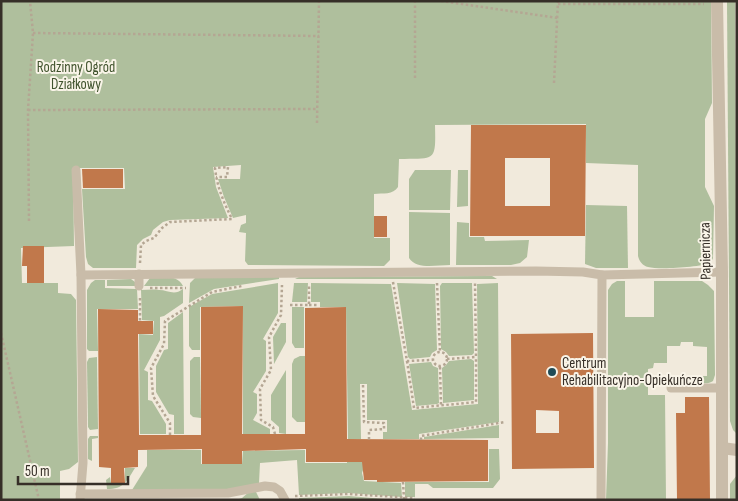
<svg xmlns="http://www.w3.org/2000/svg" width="738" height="501" font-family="'Sofia Sans Condensed',sans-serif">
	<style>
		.green { fill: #afbf9d }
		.building { fill: #c1784b; fill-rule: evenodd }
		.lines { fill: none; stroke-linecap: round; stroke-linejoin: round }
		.path { stroke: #b4a693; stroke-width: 2.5; stroke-dasharray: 2.5 2.5; stroke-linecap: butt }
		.service { stroke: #c9bca9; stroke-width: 9 }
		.minor { stroke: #c9bca9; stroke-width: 12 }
		.poi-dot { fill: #204b56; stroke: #f9f4e8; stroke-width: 2 }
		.labels { text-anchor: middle; stroke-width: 4; stroke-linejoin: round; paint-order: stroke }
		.park-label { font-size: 15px; fill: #40532d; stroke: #f9f4e8 }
		.street-label { font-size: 15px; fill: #362f28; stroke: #f9f4e8 }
		.poi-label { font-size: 15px; fill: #362f28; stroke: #f9f4e8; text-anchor: start }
	</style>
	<rect width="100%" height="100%" fill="#f1eadc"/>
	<g class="green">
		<path d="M1,1H711L712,103L705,119V187L714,206L713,258L711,263C699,267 660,270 648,267C643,266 639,261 638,256V165L586,163V124L435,125C436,163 435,158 399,159L398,187C393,195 383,193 374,194V238H390V260L384,266L248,265L245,261L246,233L239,232L241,225L246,223V215L233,218L224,197L218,179H240L241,165L213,167L216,187L228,218L170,220L163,222L153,230L151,235L143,239L137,245L136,268H93L88,264L86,257L82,189H125L124,168H73L74,246L21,248L22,283H58V293L71,294L76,300L78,462L69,469L60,471V500H1Z"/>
		<path d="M727,1H735L737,434L733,430L730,421Z"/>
		<path d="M415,170H451L450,210H409V179Z"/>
		<path d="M458,170H468V206L457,207Z"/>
		<path d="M586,205L627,206L628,268H596L585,264Z"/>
		<path d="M409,212L450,213V265C436,265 417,270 409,258Z"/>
		<path d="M457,222L469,223V237H484L485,241L529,240L527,257L520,263L511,265H456Z"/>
		<path d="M492,276L497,279H295L299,277Z"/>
		<path d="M196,277H279V279L214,289L189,303L190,283Z"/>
		<path d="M150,278C162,278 177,274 183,286H144Z"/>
		<path d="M131,279L135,282L136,286H107V280Z"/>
		<path d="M95,280H105V288L137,289L138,309H97L98,351H89L87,349V290L91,283Z"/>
		<path d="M617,281H625V317H654V281H702L708,285L714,291L715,375L713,381C707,385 697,384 695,376H707V347L693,346V342H681L680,346H667V363H654L653,368L648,369V395H665L666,500H606L608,443V290L612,284Z"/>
		<path d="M278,283V313L263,339L266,341V371L253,392L257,394V413L253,420L270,429V434H243V306L200,307V350H192L189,346V307L212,294Z"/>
		<path d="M294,283H308L307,302H292Z"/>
		<path d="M311,283L391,284L412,410L478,404L477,284L498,283L499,422L419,434V439H383V432H387V420H367V384H360L361,439H348L346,307H320V302H311Z"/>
		<path d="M397,283L435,284L437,350L432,353L430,357L410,359L408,357Z"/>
		<path d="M442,283H472L474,353L472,355L449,356L446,352L441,349L440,286Z"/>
		<path d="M183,289V303L164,316L160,317V340L144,370L148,372V400L152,401L166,424V434H140L139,334L153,335L154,321L142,320L141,290C147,290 153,289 159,290C168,290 174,296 183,289Z"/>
		<path d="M292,307H304V348H295L292,343Z"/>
		<path d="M183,312L184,434H174V415L169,414L156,392V366L164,350L168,349V323Z"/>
		<path d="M281,323H286V342L274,364L273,337Z"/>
		<path d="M300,356H305V422H297L292,417V364L294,359Z"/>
		<path d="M97,357L98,429L90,430L88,427L87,362L89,358Z"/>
		<path d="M194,357H200L201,418L193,417L190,414V361Z"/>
		<path d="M471,359L474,361V400L443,403L442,368L446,365L449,361Z"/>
		<path d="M431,362L433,366L438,368L439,403L437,404L416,406L409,364Z"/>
		<path d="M286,370V434L279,433V427L271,420V395Z"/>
		<path d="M499,425V438L424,439V437Z"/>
		<path d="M90,436H98V438L92,439V461L88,459V439Z"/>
		<path d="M347,449L365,464L362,473L364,481L401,483L402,497L348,493L299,495L297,460L260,463L259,483L233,489L132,490L147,466V450H201V464H242L243,451L305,450V463H347Z"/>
		<path d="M489,449H499L500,479L493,488H433L428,484H415V497H405V482H489Z"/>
		<path d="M125,468H135C126,482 124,489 107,489L106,480L110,477L111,483H125Z"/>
		<path d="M737,475V500H730V484Z"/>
		<path d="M249,492H256L260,500H236L242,498Z"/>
		<path d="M349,496L396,500H299V498Z"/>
	</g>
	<g class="building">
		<path d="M471,125H586L585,236H470ZM505,158H550V206H505Z"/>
		<path d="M82,169H123V188H83Z"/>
		<rect x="374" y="216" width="13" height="21"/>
		<path d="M23,246H44V283H27V266H22Z"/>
		<path d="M243,306L242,434H305V308L346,307L347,439L488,440V481L377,482V480H364L362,462H306V449L242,451V464H202V449L138,450V467L124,468L125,483H111V468L99,467L98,309L138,310V321H153V334H138L139,435H201V307Z"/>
		<path d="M593,333L594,468L512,469L511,334ZM536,410L559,411V433H536Z"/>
		<path d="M685,397H709L710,500H677L676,413H685Z"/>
	</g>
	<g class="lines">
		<g class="path">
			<path d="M441,1L558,18"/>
			<path d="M558,4H704"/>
			<path d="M33,33L319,36"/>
			<path d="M415,78V1"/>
			<path d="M554,83L558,1"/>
			<path d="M28,110L318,109"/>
			<path d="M317,123L319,1"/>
			<path d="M29,221L28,110L33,33L30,1"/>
			<path d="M140,263L141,245L146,241L154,238L162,228L170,222L232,219C224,203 217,187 215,168L228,167L227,177H216"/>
			<path d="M393,282L407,361L432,360"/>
			<path d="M437,283L440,352"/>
			<path d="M150,288H186"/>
			<path d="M140,298V321"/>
			<path d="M290,305H309V285"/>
			<path d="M309,305H319"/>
			<path d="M1,333L39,500"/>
			<circle cx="440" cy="359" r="7"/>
			<path d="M447,359L476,357L475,282"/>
			<path d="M407,361L414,408L476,402V357"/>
			<path d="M440,367L441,405"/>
			<path d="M363,385L364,422L384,423V429L369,430V440"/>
			<path d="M275,434L273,427L261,420L260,389L271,370L269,337L281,315L282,285"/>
			<path d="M170,435V423L153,396L151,368L164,344L165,321L212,292L242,286"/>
			<path d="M421,440V436L505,422"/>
			<path d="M403,482L404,499"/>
			<path d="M295,496L348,494L415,498"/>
		</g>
		<g class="service">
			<path d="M76,170L81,275L83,463L80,500"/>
			<path d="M81,275L536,271L583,272L602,275L601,500"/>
			<path d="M602,275L722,272"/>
			<path d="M139,286V274"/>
			<path d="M671,388H722"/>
			<path d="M80,494L228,493L265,486L274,487L280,491L285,500"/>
		</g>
		<g class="minor">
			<path d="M717,1L722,272V500"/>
			<path d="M722,448L737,450"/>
		</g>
	</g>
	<circle class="poi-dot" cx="552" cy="372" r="5"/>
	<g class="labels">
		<g class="park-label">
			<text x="76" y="72">Rodzinny Ogród<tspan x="76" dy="17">Działkowy</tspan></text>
		</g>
		<g class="street-label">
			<text transform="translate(705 251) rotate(-91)" y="5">Papiernicza</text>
		</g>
		<g class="poi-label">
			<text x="562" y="368">Centrum<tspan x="562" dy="17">Rehabilitacyjno-Opiekuńcze</tspan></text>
		</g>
	</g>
	<rect width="738" height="501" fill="none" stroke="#362f28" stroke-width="5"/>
	<path d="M18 476v8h110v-8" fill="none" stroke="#362f28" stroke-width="2.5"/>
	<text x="25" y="476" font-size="15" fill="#362f28" stroke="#f9f4e8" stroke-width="4" paint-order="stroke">50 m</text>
</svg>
